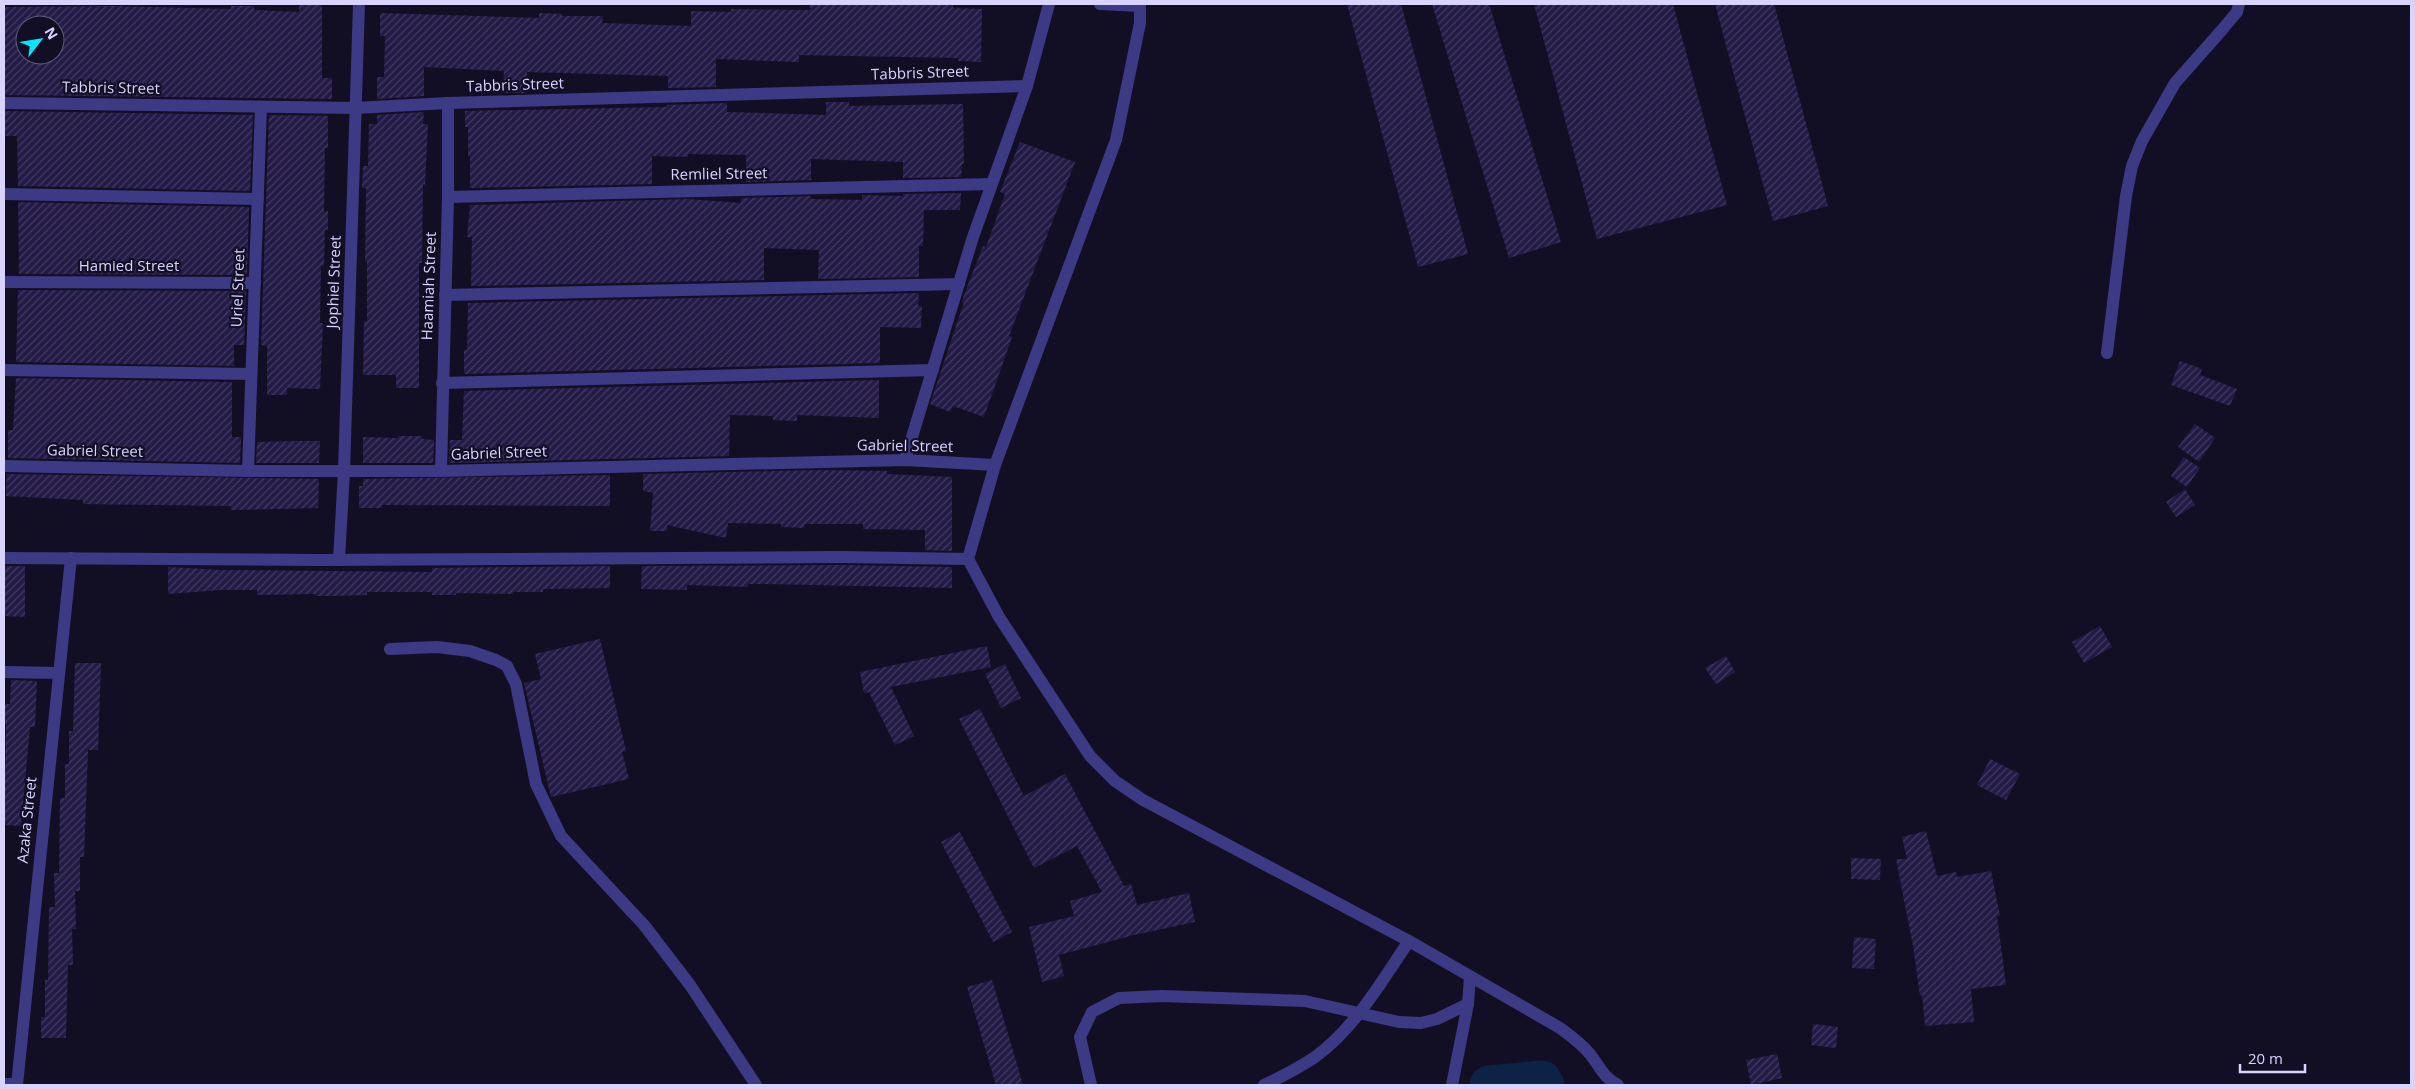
<svg xmlns="http://www.w3.org/2000/svg" width="2415" height="1089" font-family="'Open Sans',sans-serif">
	<style>
		.lines { fill: none; stroke-linecap: round; stroke-linejoin: round }
		.river { stroke: #0c2247; stroke-width: 39 }
		.building { fill: url(#building-hatch); fill-rule: evenodd }
		.minor { stroke: #3c3a84; stroke-width: 12 }
		.labels { text-anchor: middle; stroke-width: 4.5; stroke-linejoin: round; paint-order: stroke }
		.street-label { font-size: 15px; fill: #d8d3ff; stroke: #120f25 }
	</style>
	<defs>
		<pattern id="building-hatch" width="6" height="6" patternUnits="userSpaceOnUse" patternTransform="scale(1.25)"><rect width="6" height="6" fill="#231b46"/><path d="M-1 1l2-2M0 6l6-6M5 7l2-2" fill="none" stroke="#423b62"/></pattern>
	</defs>
	<rect width="100%" height="100%" fill="#120f25"/>
	<g class="lines">
		<path class="river" d="M1489,1085L1542,1080L1545,1085"/>
	</g>
	<g class="building">
		<path d="M810,4L953,5V8L982,9L981,62L958,61V58L850,56L799,55V62L716,59V87L668,88V76L527,72V93H503L504,71L424,67V96L377,99V77H384L385,36H380V13L539,18V13L562,14V16H603L602,23L691,26V11L731,12V9L810,10Z"/>
		<path d="M1347,4H1401L1468,254L1418,267Z"/>
		<path d="M1432,4H1489L1561,242L1509,258Z"/>
		<path d="M1534,4H1673L1727,205L1597,239Z"/>
		<path d="M1715,4H1774L1828,206L1773,221Z"/>
		<path d="M299,5H322V78H332V99L4,95V7L114,6L231,9V6H254V10L299,12ZM25,25H55V55H25Z"/>
		<path d="M826,102H849V106L963,104L964,164H962L961,177L903,178V162L811,159V180L746,182V155L688,154V157L652,156V184L470,188V156H468V127H465V111L667,107V105L727,103V112L826,115Z"/>
		<path d="M4,111L253,115L250,191L18,186L17,136H4Z"/>
		<path d="M424,112L423,124H428L425,185L423,184L422,263H419V388H396V375H363L364,321H367V261H365L366,188H362L363,166H368L369,124H377V115Z"/>
		<path d="M269,115L328,116V148H325L324,211H328V230H325L324,266H321L320,323H323L320,389L287,388V395H267V346L261,345Z"/>
		<path d="M1020,142L1075,162L1009,336L1012,337L984,417L953,406L950,412L930,404L964,302H962L964,295L983,246L986,247L1005,194L1000,192Z"/>
		<path d="M961,193L960,210H924L923,246H919V277L818,279L819,250L764,248V280L471,286L472,237H467L470,205L688,199L741,203V198L811,196V199L862,200V195L903,196V194Z"/>
		<path d="M18,202L249,207L247,275L19,274Z"/>
		<path d="M18,290L246,291L244,345H234V366L16,362Z"/>
		<path d="M919,293L918,306H922L921,328L880,327V363L464,374V350H467L468,303Z"/>
		<path d="M2180,361L2202,369L2200,375L2237,389L2230,406L2171,385Z"/>
		<path d="M16,378L232,382V437H241L240,463L8,458V430H13Z"/>
		<path d="M879,380V418L797,415V421L773,420V416L730,415L729,456L449,463L450,440H462L464,391Z"/>
		<path d="M2195,424L2215,438L2199,462L2178,447Z"/>
		<path d="M398,436H422V439L434,440L433,463H363V437L398,438Z"/>
		<path d="M297,441H320L319,463H256L257,442Z"/>
		<path d="M2184,457L2200,468L2187,487L2171,476Z"/>
		<path d="M821,470L887,471V474L952,477V551L925,550V530L863,529V524H805L804,528L781,527V524L728,523L726,538L667,525V531H650L653,493L643,491V474Z"/>
		<path d="M7,474L319,479L318,508L231,510V506L83,504V500L6,496Z"/>
		<path d="M610,475V506L382,505V508H359V486H363V479Z"/>
		<path d="M2185,489L2195,505L2176,517L2166,502Z"/>
		<path d="M842,565L952,567V588L767,584H748V587L687,585V590L641,589L642,566Z"/>
		<path d="M4,566H25V617L4,616Z"/>
		<path d="M610,566V588H606L543,589V592H513V594L456,593V595H432V592H367V595L335,596H315V594L257,595V590H221L168,594V567L221,570L432,572V568Z"/>
		<path d="M2100,626L2112,647L2084,663L2072,642Z"/>
		<path d="M600,639L626,751L622,752L629,779L551,797L524,683L541,679L535,654Z"/>
		<path d="M987,646L991,667L891,687L914,736L895,745L869,692L864,693L860,672Z"/>
		<path d="M1726,656L1735,672L1716,684L1705,668Z"/>
		<path d="M75,663H101L98,750H88L84,857H80V891H75L76,929H72L73,965H68L66,1038H41V1017H45V980H48L49,907H55L54,873H59L60,798H65V764H69V731H73Z"/>
		<path d="M1005,664L1021,698L1001,708L985,674Z"/>
		<path d="M11,680L37,681L35,727H30L21,826L4,825L6,724H4V704H10Z"/>
		<path d="M980,709L1024,796L1065,774L1124,886L1131,884L1137,905L1189,893L1195,922L1134,935L1059,955L1064,976L1042,982L1029,927L1074,916L1070,901L1102,892L1077,846L1034,868L959,719Z"/>
		<path d="M1990,759L2020,774L2006,800L1977,785Z"/>
		<path d="M1926,831L1937,876L1956,872L1957,877L1991,871L2000,916H1997L2006,985L1971,989L1974,1022L1925,1026L1922,995L1920,996L1913,946L1896,859H1907L1902,837Z"/>
		<path d="M960,832L1012,932L993,942L941,842Z"/>
		<path d="M1851,858L1881,859L1880,880L1851,879Z"/>
		<path d="M1854,937L1876,939L1874,969L1852,968Z"/>
		<path d="M992,980L1023,1085H996L967,987Z"/>
		<path d="M1813,1024L1838,1027L1836,1048L1811,1045Z"/>
		<path d="M1777,1054L1782,1078L1751,1085L1746,1060Z"/>
	</g>
	<g class="lines">
		<g class="minor">
			<path d="M1100,4L1140,6"/>
			<path d="M1140,4V23L1116,140L995,465L968,559L999,617L1090,756L1115,781L1143,800L1409,941L1560,1028C1571,1036 1581,1043 1590,1054C1601,1068 1602,1076 1618,1085"/>
			<path d="M4,103L355,108L448,103L1027,86"/>
			<path d="M4,194L258,199"/>
			<path d="M448,197L991,184"/>
			<path d="M4,282L255,283"/>
			<path d="M445,295L959,284"/>
			<path d="M2107,353L2126,196L2132,166L2142,141L2175,83L2221,31L2237,12L2239,4"/>
			<path d="M4,370L251,374"/>
			<path d="M442,383L933,370"/>
			<path d="M905,460L973,237L1027,86L1049,4"/>
			<path d="M4,466L248,471H441L905,460L995,465"/>
			<path d="M248,471L261,107"/>
			<path d="M441,471L448,197V103"/>
			<path d="M4,558L318,560L842,557L968,559"/>
			<path d="M339,560L344,471L359,4"/>
			<path d="M390,649L437,647L470,651L496,660L507,666L516,684L536,784L561,836L644,925L690,985L756,1085"/>
			<path d="M4,672L58,673"/>
			<path d="M4,1084H17"/>
			<path d="M17,1085L71,558"/>
			<path d="M1091,1085L1080,1037L1092,1012L1119,998L1162,996L1305,1001L1399,1022L1421,1023L1437,1019L1468,1004"/>
			<path d="M1264,1085C1281,1077 1299,1068 1315,1057C1355,1028 1381,982 1409,941"/>
			<path d="M1452,1085L1468,1004L1470,977"/>
		</g>
	</g>
	<g class="labels">
		<g class="street-label">
			<text transform="translate(920 73) rotate(-2)" y="5">Tabbris Street</text>
			<text transform="translate(515 85) rotate(-2)" y="5">Tabbris Street</text>
			<text transform="translate(111 88) rotate(1)" y="5">Tabbris Street</text>
			<text transform="translate(719 174) rotate(-1)" y="5">Remliel Street</text>
			<text x="129" y="271">Hamied Street</text>
			<text transform="translate(334 282) rotate(-88)" y="5">Jophiel Street</text>
			<text transform="translate(429 286) rotate(-88)" y="5">Haamiah Street</text>
			<text transform="translate(238 288) rotate(-88)" y="5">Uriel Street</text>
			<text transform="translate(905 446) rotate(1)" y="5">Gabriel Street</text>
			<text transform="translate(95 451) rotate(1)" y="5">Gabriel Street</text>
			<text transform="translate(499 453) rotate(-2)" y="5">Gabriel Street</text>
			<text transform="translate(27 820) rotate(-84)" y="5">Azaka Street</text>
		</g>
	</g>
	<rect width="2415" height="1089" fill="none" stroke="#d8d3ff" stroke-width="10"/>
	<g transform="translate(40 40) rotate(59)"><circle r="24" fill="#120f25" stroke="#615d7c"/>
	<path d="M0-4L9 19L0 12L-9 19Z" fill="#01e6fd"/>
	<text y="-8" font-size="14" font-weight="bold" text-anchor="middle" fill="#d8d3ff">N</text>
	</g>
	<path d="M2240 1064v8h65v-8" fill="none" stroke="#d8d3ff" stroke-width="2.5"/>
	<text x="2248" y="1064" font-size="15" fill="#d8d3ff" stroke="#120f25" stroke-width="4" paint-order="stroke">20 m</text>
</svg>
